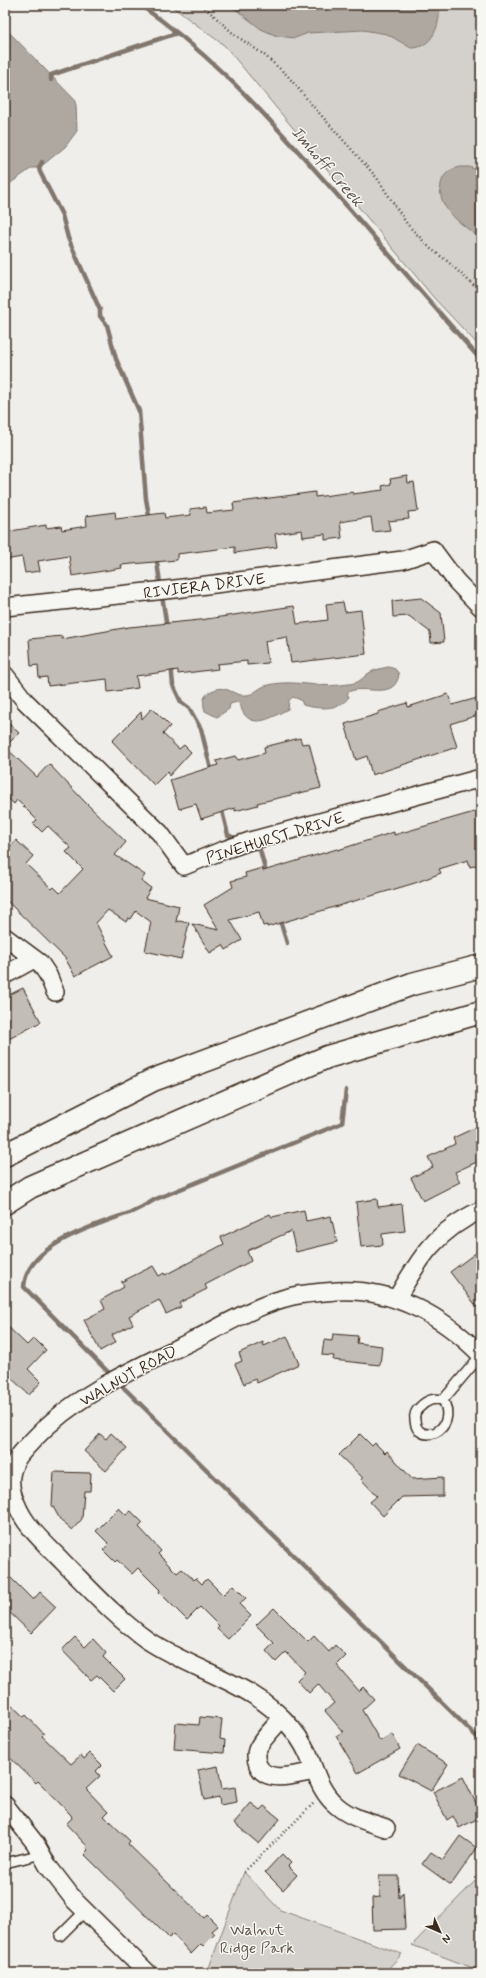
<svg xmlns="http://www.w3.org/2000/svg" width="486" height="1978" font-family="Mynerve,sans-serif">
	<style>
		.green { fill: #d4d1cc; stroke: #887e75 }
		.water { fill: #afa8a1; stroke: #81766d }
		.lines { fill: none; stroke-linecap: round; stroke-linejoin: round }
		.stream { stroke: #81766d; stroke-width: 4.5 }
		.building { fill: #c2bdb7; stroke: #3b2a1e }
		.lane-casing { stroke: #3b2a1e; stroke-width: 12 }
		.street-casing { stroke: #3b2a1e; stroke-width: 20 }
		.highway-casing { stroke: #3b2a1e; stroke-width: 25 }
		.path { stroke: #3b2a1e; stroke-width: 2.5; stroke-dasharray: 1 3; stroke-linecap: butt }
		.lane { stroke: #f6f6f2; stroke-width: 9 }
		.street { stroke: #f6f6f2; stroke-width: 17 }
		.highway { stroke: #f6f6f2; stroke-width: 22 }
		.labels { text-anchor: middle; stroke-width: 3; stroke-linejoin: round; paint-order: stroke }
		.street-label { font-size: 16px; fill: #3b2a1e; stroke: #f6f6f2 }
		.park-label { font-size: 16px; fill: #61544a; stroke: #f6f6f2 }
		.water-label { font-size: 17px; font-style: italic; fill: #64564c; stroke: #f6f6f2 }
	</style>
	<rect width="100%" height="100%" fill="#efeeea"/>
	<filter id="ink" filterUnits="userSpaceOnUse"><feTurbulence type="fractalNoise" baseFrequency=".025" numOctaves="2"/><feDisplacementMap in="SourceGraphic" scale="8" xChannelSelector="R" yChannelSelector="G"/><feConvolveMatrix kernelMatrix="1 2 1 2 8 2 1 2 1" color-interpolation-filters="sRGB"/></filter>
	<g filter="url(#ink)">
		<g class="green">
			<path d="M170,5H481V348L434,298L225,46Z"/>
			<path d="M244,1872L280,1910L402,1954L384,1973H207Z"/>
			<path d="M481,1875V1971L412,1945Z"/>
		</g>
		<g class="water">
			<path d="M230,5H439C441,24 433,48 411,48L387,34L363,30L308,33L295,38L277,36L261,29Z"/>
			<path d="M5,28L74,99L76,105L77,131L65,147L39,168H32L5,187Z"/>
			<path d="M460,167H469L481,171V239C464,225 436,210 441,184C443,174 450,169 460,167Z"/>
			<path d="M389,667L395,669L399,674C395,703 361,682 347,693L349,697C339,711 317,709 303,705L301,700L293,697L289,700L288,709C276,715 256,729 245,715C240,710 243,706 237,702L230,704L229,709L217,717L205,711C202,701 203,694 214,690C227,684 234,697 246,695C254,695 258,688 265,686C290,678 316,688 341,685C346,684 355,684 359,681C364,678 366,674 371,672C377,669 383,668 389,667Z"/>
		</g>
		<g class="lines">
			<g class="stream">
				<path d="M140,5C203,48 255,103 306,160C365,225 422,294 481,360"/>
				<path d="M51,80V75L177,33"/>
				<path d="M42,162L39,168L40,172L62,215L68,238L100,310V316L107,325L116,359L139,411L146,499L150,521"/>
				<path d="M156,556L167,628"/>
				<path d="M171,665L173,685L181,702L189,708L201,729L212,773"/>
				<path d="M221,807L228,835L239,840"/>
				<path d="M251,846L260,850L267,876"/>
				<path d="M279,917L287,943"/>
				<path d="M113,1377L24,1287C26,1245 96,1225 129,1213C138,1210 147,1204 156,1199L342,1123L346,1090"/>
				<path d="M118,1382L481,1741"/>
			</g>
		</g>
		<g class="building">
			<path d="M407,476L408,483L414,482L418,511L408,512L409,519L388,521L390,530L373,532L371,517L340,522L342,538L325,540V534L303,537L302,530L275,534L277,547L235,553V547L177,554V560L121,565L122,568L72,576L69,556L38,561L40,571L25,573L22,557L5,560V532L46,525V528L61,526L62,530L87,526L86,516L115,512L116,519L164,513L165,518L191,515L190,509L206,507L207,513L234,510L233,503L315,492V497L353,492V494L383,490L382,486L391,484L390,479Z"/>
			<path d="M421,598L441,613L444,642L431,643L430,632L409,616L393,617L392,601Z"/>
			<path d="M343,602L345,612L361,610L366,654L291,663L287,637L265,641L268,663L247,665V661L217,664L218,669L178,674V670L136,676L138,688L108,692L107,679L48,686L47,677L39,678L38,665L31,666L29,639L62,636V639L129,627L200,620L294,606L297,624L328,620L326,604Z"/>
			<path d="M448,694L452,705L481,697V714L450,724L457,747L372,775L367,756L356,760L345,724L378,714V712L407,703L408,707Z"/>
			<path d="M152,708L170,726L163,734L179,749L184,745L191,752L169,776L168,771L154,785L112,741L141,712L142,719Z"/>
			<path d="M5,720L19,733L5,747L37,777L49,764L84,801L126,842L115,855L145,875L141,881L151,888L145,898L179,906L176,922L179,921L189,923L181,959L145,951L151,922L136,911L131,919L128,918L126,922L108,910L96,923L113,956L75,976L65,958L5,899V853L16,840L33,856L26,864L52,889L54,887L60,893L83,869L66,852L71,848L48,826L42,832L33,823L37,820L17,800L14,804L5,795Z"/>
			<path d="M300,738L302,744L309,743L321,788L257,803L258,805L235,811V808L201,819L196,804L179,809L170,780L218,765L216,761L235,756L238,760L265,753L264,747Z"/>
			<path d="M481,810V864L470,867L468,860L439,869L441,873L415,883L267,927V925L263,926L259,912L230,920L242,940L226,950L223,945L210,953L192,924L219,930L204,905L233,887L231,881L246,877L245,873L262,868L263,871L337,849L338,850L394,832V835Z"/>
			<path d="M23,988L41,1022L5,1041V997Z"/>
			<path d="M481,1125V1160L455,1172L460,1182L423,1201L411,1178L433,1167L428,1157L455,1144L453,1138Z"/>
			<path d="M377,1199L378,1207L402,1204L405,1231L382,1234L383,1245L361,1247L356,1202Z"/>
			<path d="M304,1210L306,1221L331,1216L337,1242L296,1252L291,1231L247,1251L251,1261L205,1285L207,1289L179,1303L181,1307L166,1314L159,1300L129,1316L133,1324L112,1335L116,1342L100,1351L84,1320L105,1309L101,1300L124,1287L121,1282L153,1266L159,1276L164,1273L165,1275L224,1244L221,1237L270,1214L272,1217Z"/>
			<path d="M481,1249V1312L450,1272Z"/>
			<path d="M5,1324L27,1345L34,1338L46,1350L28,1369L41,1382L29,1395L5,1372Z"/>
			<path d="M333,1334L358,1336L357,1343L382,1346L380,1365L333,1360L334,1356L322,1355L324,1340L332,1341Z"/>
			<path d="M287,1336L299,1364L257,1383L255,1379L244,1384L235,1364L242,1361L239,1353L263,1342L264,1346Z"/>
			<path d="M111,1433L127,1448L106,1471L84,1451L100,1434L106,1439Z"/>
			<path d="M360,1434L372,1446L375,1443L385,1453L387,1451L412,1479L443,1477V1496L402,1497L383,1516L370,1502L377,1496L361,1479L363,1478L339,1455Z"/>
			<path d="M54,1472L91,1473L90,1491H84L82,1519L72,1530L61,1521L52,1505Z"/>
			<path d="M119,1508L126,1515L131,1511L143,1523L139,1527L161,1551L158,1554L177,1573L182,1569L194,1580L196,1578L202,1584L207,1579L223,1595L233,1585L246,1598L239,1604L251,1616L228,1639L217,1629L219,1626L200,1607L187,1620L159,1592L160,1590L138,1568L132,1574L117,1560L115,1562L103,1550L109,1544L96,1531Z"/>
			<path d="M5,1572L33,1600L40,1592L56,1607L31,1633L5,1608Z"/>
			<path d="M274,1608L308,1642L314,1636L329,1652L335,1645L346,1656L337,1665L359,1691L363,1687L374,1699L362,1710L380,1741L392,1734L400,1749L358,1773L336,1736L343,1732L325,1711L334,1703L318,1684L309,1693L297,1680L305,1672L286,1652L276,1662L266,1651L274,1643L256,1625Z"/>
			<path d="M75,1637L85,1647L93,1639L106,1653L103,1657L125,1679L113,1691L97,1675L91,1680L62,1650Z"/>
			<path d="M5,1699L24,1717L26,1715L44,1734L42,1736L71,1764L81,1755L84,1759L90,1753L102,1765L96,1771L100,1776L86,1789L108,1812L104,1816L130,1841L128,1844L204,1918L207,1915L218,1926L212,1931L215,1934L203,1946L201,1944L191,1954L173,1934L169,1938L84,1854L88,1850L86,1848L87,1846L66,1824L72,1818L71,1815L38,1781L36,1783L5,1753Z"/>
			<path d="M200,1717L222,1719L220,1739L225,1740L224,1753L174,1749L176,1723L199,1725Z"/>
			<path d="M417,1745L448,1764L431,1791L399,1774Z"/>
			<path d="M218,1766L222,1789L235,1787L237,1802L220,1805L219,1797L204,1800L198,1770Z"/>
			<path d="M463,1777L481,1813V1817L459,1828L453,1816L447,1820L433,1792Z"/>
			<path d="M251,1803L260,1810L264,1806L280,1819L259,1844L234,1823Z"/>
			<path d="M460,1836L477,1848L451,1885L422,1864L431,1852L443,1860Z"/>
			<path d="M282,1854L291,1863L288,1866L297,1875L283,1890L265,1872Z"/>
			<path d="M379,1876H398L399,1898L403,1892L405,1929L373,1930L372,1898L380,1897Z"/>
		</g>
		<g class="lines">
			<g class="lane-casing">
				<g id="lane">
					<path d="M443,1400C433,1398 427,1400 420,1407C416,1410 414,1415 415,1420C416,1447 460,1432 443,1400L481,1355"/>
					<path d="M5,1863L42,1854"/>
					<path d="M60,1936L85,1911"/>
				</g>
			</g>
			<g class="street-casing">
				<g id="street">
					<path d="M5,607L175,589L403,560L433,550L456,581L481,607"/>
					<path d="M5,675L25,701L160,833L184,866L221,851L250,841L481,778"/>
					<path d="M5,937L40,963L48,975L55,992"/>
					<path d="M5,975L34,959"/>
					<path d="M397,1298C420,1257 436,1231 481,1210"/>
					<path d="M282,1718C274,1728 262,1738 257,1750C255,1755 256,1760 258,1765C266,1785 298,1774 314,1771"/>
					<path d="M5,1805L35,1843L48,1866L75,1901L148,1973"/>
					<path d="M386,1828C369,1822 351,1818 337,1806C320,1792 316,1773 308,1754C297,1730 276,1709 253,1695C219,1674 180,1662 147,1640C116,1618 90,1589 63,1562C46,1544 25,1527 16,1503C12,1494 9,1481 12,1471C15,1458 24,1450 33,1440C77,1393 137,1368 194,1340C226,1324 258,1304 293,1296C307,1293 323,1292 337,1291C393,1288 443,1316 481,1355"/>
				</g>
			</g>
			<g class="highway-casing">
				<g id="highway">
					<path d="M5,1155L153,1080L412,984L481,966"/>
					<path d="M5,1203L30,1187L327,1057L481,1012"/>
				</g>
			</g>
			<g class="path">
				<path d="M202,5L235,35L263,54L287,75L312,105L377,178L407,224L431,249L447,261L481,292"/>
				<path d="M244,1872L314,1803"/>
			</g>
			<use href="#lane" class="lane"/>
			<use href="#street" class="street"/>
			<use href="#highway" class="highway"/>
		</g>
	</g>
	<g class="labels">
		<g class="street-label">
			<text transform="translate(204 585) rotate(-7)" y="6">RIVIERA DRIVE</text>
			<text transform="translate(275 837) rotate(-17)" y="6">PINEHURST DRIVE</text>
			<text transform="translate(128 1375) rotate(-29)" y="6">WALNUT ROAD</text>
		</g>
		<g class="park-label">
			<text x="257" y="1935">Walnut<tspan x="257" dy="18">Ridge Park</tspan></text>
		</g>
		<g class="water-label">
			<text transform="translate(328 166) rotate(49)" y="6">Imhoff Creek</text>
		</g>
	</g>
	<rect width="486" height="1978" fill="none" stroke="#f6f6f2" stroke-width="20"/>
	<rect x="10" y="10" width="466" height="1958" fill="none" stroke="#3b2a1e" stroke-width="1.5" filter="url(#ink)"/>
	<g transform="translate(440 1932) rotate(135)" stroke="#f6f6f2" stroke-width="3" paint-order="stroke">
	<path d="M0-3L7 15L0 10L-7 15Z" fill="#3b2a1e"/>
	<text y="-6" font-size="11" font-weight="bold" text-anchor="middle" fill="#3b2a1e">N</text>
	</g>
</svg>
